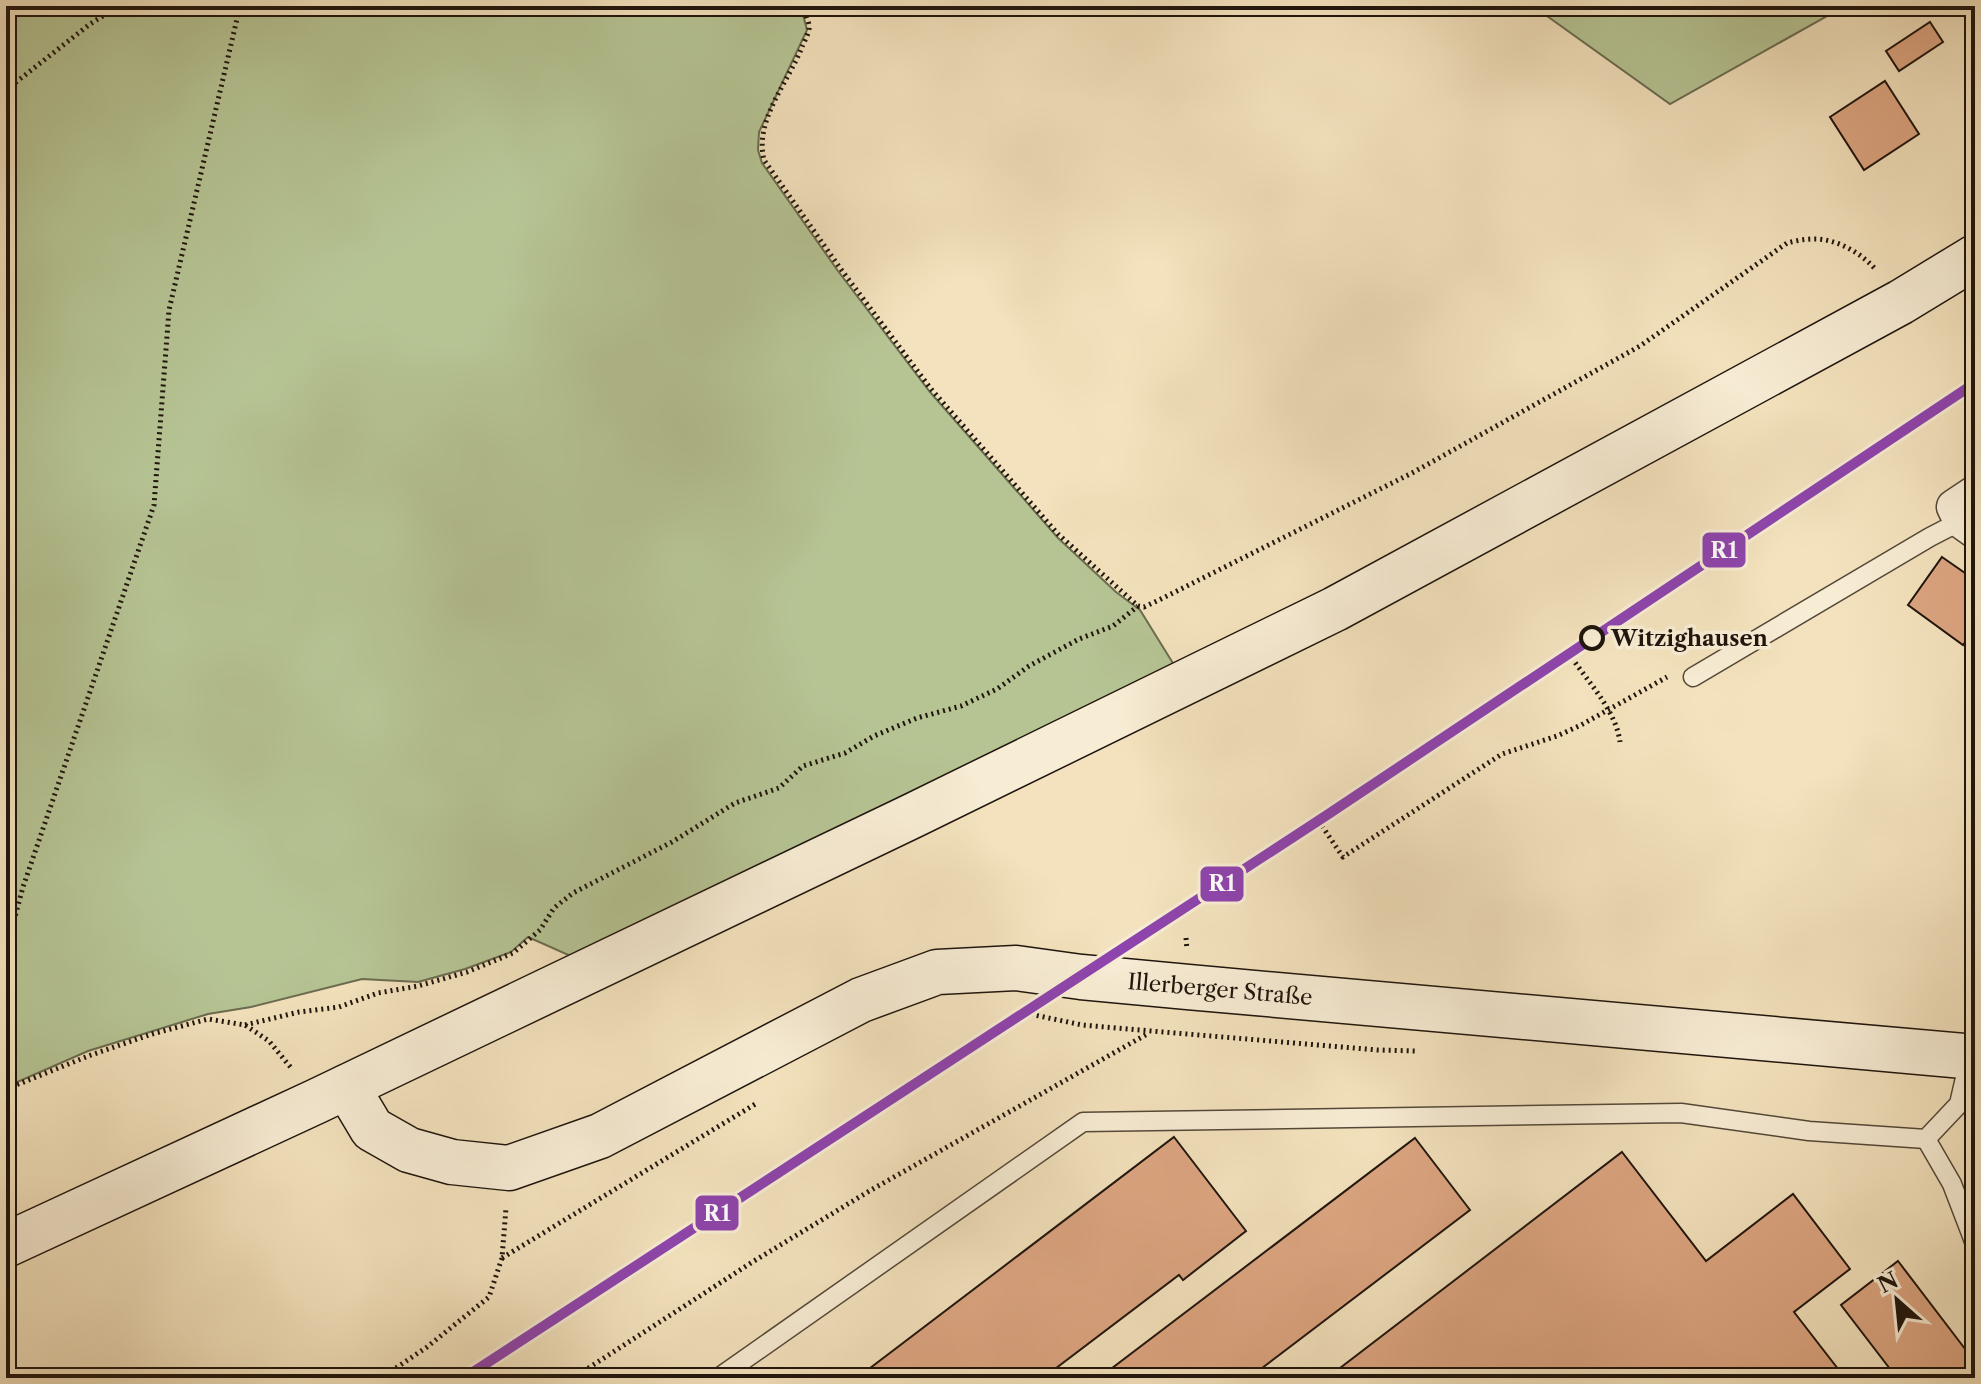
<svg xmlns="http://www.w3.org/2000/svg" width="1981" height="1384" font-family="'Libre Caslon Text',serif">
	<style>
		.green { fill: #b6c494; stroke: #6a6c50; stroke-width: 2 }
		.building { fill: #dca581; stroke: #1f150d; stroke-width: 2 }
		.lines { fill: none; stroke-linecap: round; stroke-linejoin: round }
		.lane-casing { stroke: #544839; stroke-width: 21 }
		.street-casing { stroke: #544839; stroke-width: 37 }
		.secondary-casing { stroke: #1f150d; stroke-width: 47 }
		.path { stroke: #1f150d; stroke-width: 5; stroke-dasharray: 2 4; stroke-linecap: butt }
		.lane { stroke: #f7ecd4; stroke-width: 18 }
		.street { stroke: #f7ecd4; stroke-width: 34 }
		.secondary { stroke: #f7ecd4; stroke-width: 44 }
		.rail-1-casing { stroke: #f7ecd4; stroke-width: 16 }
		.rail-1 { stroke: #8e44ad; stroke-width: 10 }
		.stop-dot { fill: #f7ecd4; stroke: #1f150d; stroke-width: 4 }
		.labels { text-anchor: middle; stroke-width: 7; stroke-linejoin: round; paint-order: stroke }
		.stop-label { font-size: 22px; font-weight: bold; fill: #1f150d; stroke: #f7ecd4; text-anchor: start }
		.street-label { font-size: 22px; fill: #1f150d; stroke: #f7ecd4 }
		.line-badge { stroke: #f7ecd4; stroke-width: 3 }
		.badge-label { font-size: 22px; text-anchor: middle; font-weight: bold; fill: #fff }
	</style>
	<rect width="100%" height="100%" fill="#f3e2bd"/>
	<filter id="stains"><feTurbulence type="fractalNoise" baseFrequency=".0025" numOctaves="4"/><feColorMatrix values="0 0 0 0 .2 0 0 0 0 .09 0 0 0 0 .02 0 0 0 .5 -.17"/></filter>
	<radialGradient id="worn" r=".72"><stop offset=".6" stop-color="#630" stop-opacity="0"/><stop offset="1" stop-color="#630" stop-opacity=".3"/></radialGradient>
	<g class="green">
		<path d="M6,6H795L802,11L807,30L759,132L758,150L762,163L838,271L930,392L1058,538L1116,592L1140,610L1184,681L593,966L528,937L511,952L465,969L418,982L362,979L251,1007L208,1014L88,1051L6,1087Z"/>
		<path d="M1533,6H1845L1670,104Z"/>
	</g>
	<g class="building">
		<path d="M1930,22L1943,42L1899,71L1886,51Z"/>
		<path d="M1885,81L1919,134L1864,170L1830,117Z"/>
		<path d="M1942,557L1975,580V629L1963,645L1908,605Z"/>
		<path d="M1174,1137L1246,1231L1183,1280L1179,1275L1043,1378H857Z"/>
		<path d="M1415,1138L1470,1210L1249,1378H1099Z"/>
		<path d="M1622,1152L1706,1261L1793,1194L1850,1269L1794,1312L1845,1378H1327Z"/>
		<path d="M1898,1261L1975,1362V1378H1897L1841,1305Z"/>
	</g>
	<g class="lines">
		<g class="lane-casing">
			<g id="lane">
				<path d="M1693,677L1930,537L1961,521"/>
				<path d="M1926,1139L1952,1184L1975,1244"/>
				<path d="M718,1378L1083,1122L1681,1113L1809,1131L1926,1139L1959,1104L1970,1056"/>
			</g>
		</g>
		<g class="street-casing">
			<path id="street" d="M1975,493L1954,507L1961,521L1975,531"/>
		</g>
		<g class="secondary-casing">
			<g id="secondary">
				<path d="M347,1087L372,1129L409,1150L452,1162L509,1168L600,1136L861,1000L937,972L1016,968L1081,977L1188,987L1975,1057"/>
				<path d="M6,1245L317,1101L912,816L1335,609L1901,302L1975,257"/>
			</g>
		</g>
		<g class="path">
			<path d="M800,6C804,11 810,22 809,29C808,35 804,42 802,47C788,83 754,120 764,160L840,268L931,389L1058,534L1138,606L1144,607L1159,600L1412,473L1640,346L1787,243C1795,241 1804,239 1813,239C1835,238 1862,253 1876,270"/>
			<path d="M6,90L90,24L119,6"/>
			<path d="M1572,658C1589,683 1616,711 1620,742"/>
			<path d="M1322,826L1343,857L1502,754L1557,736L1581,725L1667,677"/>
			<path d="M1186,938L1187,950"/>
			<path d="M6,950L23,887L154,505L169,310L240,6"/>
			<path d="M1025,1013L1082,1025L1151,1031L1378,1050L1417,1051"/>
			<path d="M245,1025L299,1012L339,1007L378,993L418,986L467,972L513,953L540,930L554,908L573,893L672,842L735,803L779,788L803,766L845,753L874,736L917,718L961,706L997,689L1029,666L1079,639L1113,626L1138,606"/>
			<path d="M6,1089L91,1055L152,1034L208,1019L245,1025L269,1041L292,1069"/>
			<path d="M502,1258L757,1103"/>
			<path d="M381,1378L427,1347L489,1297L502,1258L506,1208"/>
			<path d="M573,1378L754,1261L871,1190L1149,1033"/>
		</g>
		<use href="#lane" class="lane"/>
		<use href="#street" class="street"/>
		<use href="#secondary" class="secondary"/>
		<g class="rail-1-casing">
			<path id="rail-1" d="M464,1378L1327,815L1975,383"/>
		</g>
		<use href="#rail-1" class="rail-1"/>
	</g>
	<circle class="stop-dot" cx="1592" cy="638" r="11"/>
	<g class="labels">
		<g class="stop-label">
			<text x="1611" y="646">Witzighausen</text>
		</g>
		<g class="street-label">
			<text transform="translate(1220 989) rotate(5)" y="8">Illerberger Straße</text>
		</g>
	</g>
	<g class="line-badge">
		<rect x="1701" y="531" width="46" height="38" rx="8" fill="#8e44ad"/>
		<rect x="1199" y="865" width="46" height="38" rx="8" fill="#8e44ad"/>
		<rect x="694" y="1194" width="46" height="38" rx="8" fill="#8e44ad"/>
	</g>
	<g class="badge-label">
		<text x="1724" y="558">R1</text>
		<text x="1222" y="891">R1</text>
		<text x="717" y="1221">R1</text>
	</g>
	<rect width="1981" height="1384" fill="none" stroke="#f3e2bd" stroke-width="32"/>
	<rect x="8" y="8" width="1965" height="1368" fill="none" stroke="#1f150d" stroke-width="4"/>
	<rect x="16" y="16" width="1949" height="1352" fill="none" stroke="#1f150d" stroke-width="2"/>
	<g transform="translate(1897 1300) rotate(333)" stroke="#f7ecd4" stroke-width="6" paint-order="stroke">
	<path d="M0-6L14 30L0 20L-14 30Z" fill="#1f150d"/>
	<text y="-12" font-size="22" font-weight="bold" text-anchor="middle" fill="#1f150d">N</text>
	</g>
	<rect width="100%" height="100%" filter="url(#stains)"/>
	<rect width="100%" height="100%" fill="url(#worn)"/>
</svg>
